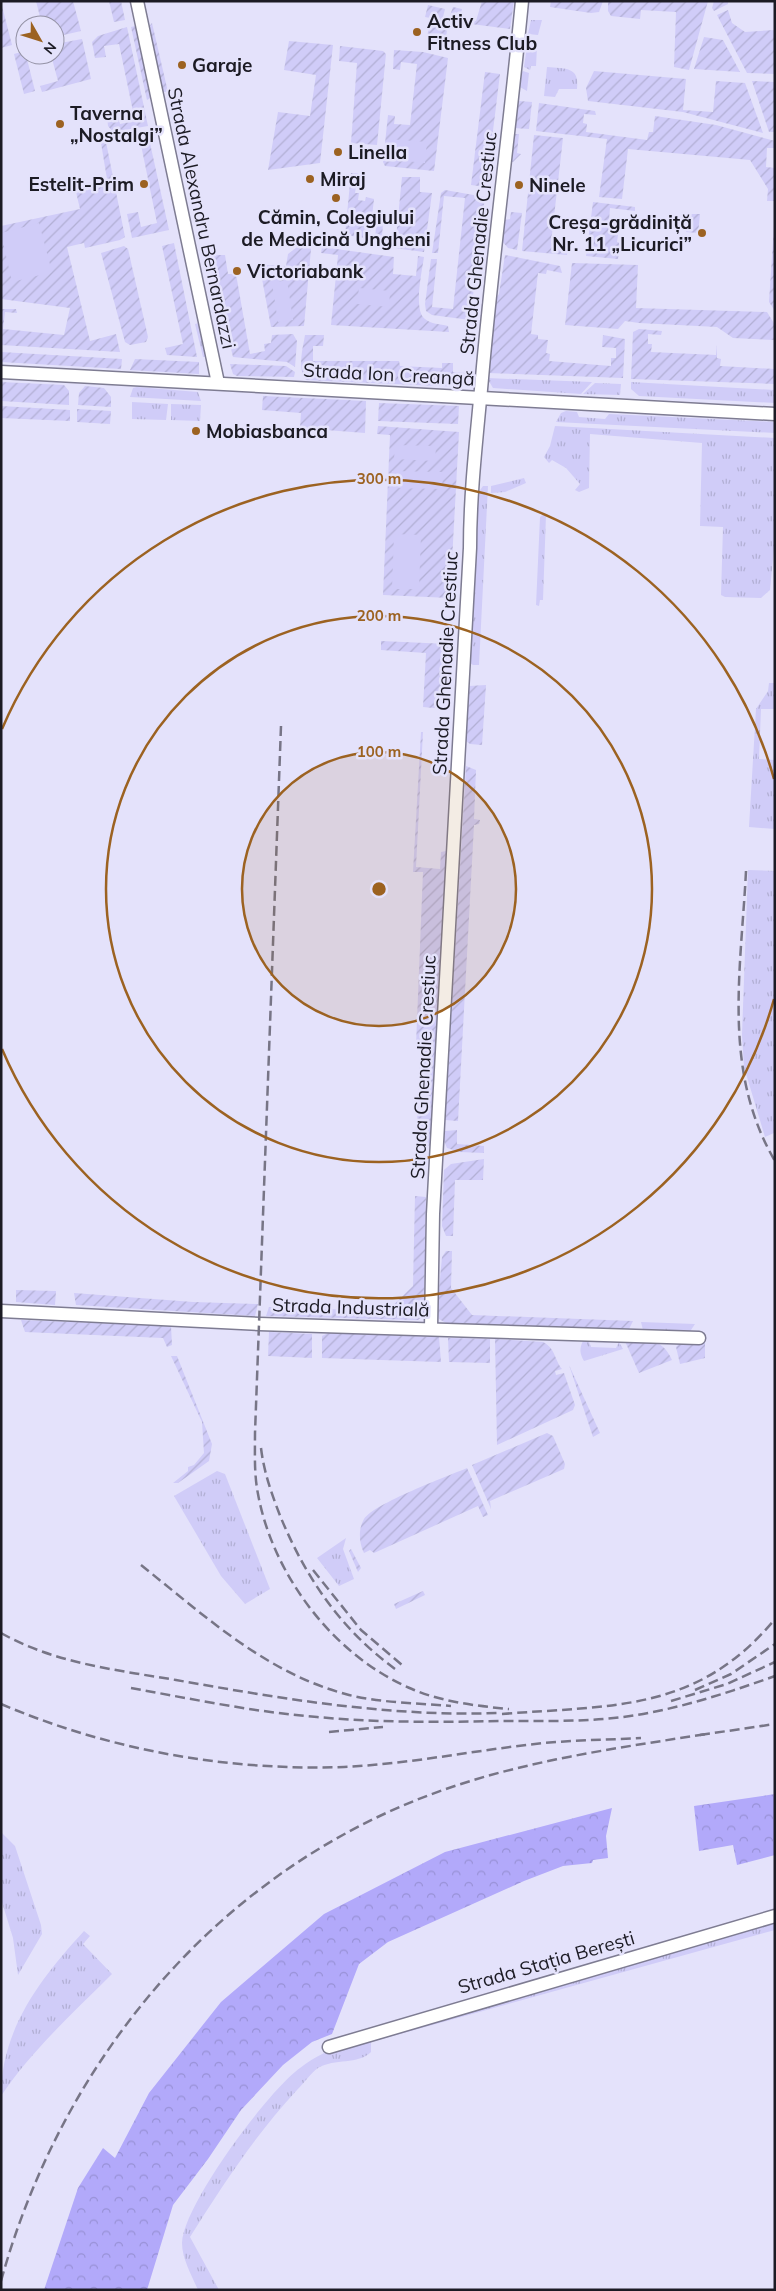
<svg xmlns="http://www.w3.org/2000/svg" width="776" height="2291" font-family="Mulish,sans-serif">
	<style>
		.grass { fill: url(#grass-tufts) }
		.forest { fill: url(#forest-crowns) }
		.garden { fill: url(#garden-furrows) }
		.pitch { fill: #d0ccf8 }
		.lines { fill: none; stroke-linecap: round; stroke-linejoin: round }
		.minor-casing { stroke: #7e7c92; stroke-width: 15 }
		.minor { stroke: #fff; stroke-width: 12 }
		.rail { stroke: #777586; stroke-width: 2.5; stroke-dasharray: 10 5; stroke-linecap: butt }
		.ring { fill: none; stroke: #9c6221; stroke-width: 2.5 }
		.poi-dot { fill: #9c6221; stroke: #e4e2fb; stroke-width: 2 }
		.labels { text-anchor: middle; stroke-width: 5; stroke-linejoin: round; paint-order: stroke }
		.poi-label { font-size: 19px; font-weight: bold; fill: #1c1b24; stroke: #e4e2fb; text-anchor: start }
		.street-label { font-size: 19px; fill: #1c1b24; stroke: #e4e2fb }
		.centre { fill: #9c6221; stroke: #e4e2fb; stroke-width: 2.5 }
		.ring-label { font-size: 15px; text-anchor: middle; font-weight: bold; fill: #9c6221; stroke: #e4e2fb; stroke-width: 5; stroke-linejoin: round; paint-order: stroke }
	</style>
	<defs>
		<pattern id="grass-tufts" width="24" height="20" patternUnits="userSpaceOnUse" patternTransform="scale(1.25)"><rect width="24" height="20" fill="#d0ccf8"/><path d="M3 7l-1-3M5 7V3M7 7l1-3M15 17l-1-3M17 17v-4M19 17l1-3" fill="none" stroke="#b2afd4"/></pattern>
		<pattern id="forest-crowns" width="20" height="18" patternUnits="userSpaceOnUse" patternTransform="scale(1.25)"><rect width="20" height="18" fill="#b2a9fa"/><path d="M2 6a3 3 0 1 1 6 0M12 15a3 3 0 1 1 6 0" fill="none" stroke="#9891d6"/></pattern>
		<pattern id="garden-furrows" width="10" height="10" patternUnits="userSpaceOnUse" patternTransform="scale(1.25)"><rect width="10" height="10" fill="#d0ccf8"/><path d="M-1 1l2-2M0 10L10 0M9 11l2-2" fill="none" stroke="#b2afd4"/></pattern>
	</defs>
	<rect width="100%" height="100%" fill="#e4e2fb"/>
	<g class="grass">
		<path d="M531,20H542L538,35L528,34Z"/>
		<path d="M527,46L537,47L536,66H531L530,70L524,67Z"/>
		<path d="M547,67C565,69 580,66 577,89H559L555,97L544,96Z"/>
		<path d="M523,71L529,73L527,91L518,86L519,76Z"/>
		<path d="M199,323L207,357H203L195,324Z"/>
		<path d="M487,378L592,382L581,394L493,388Z"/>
		<path d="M631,382L775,390V403L639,396L631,389Z"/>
		<path d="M595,383L621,384L620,395L583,394Z"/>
		<path d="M137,387L198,392L201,401L130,397L133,388Z"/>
		<path d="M132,402L168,404L166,420L132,419Z"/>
		<path d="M171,404L201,405L200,421L171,420Z"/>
		<path d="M566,411L577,412L579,417L605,419L609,414L775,422V433L556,422L561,413Z"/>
		<path d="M555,426L775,438V538L770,590L761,598L725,597L721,595L723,527L700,526L702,443L590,434L589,488L579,492L575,490L580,484L566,468L552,460L549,463L544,457L550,446Z"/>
		<path d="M524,478L526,483L505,492L491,493V486Z"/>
		<path d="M483,486H488L479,665H473L470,663L478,493Z"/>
		<path d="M544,514L546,515L543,600H540L539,606L536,605L540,517Z"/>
		<path d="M769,683H775V709H761L759,759L775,760V829L749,827L756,709L768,691Z"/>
		<path d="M748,870L775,871V1118L774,1133L765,1137L744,1067L742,1035Z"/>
		<path d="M641,1322L695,1324L689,1333L643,1330Z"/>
		<path d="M588,1339L591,1347L616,1348L619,1342L623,1349L584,1361C580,1354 579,1349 583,1341Z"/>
		<path d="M217,1471L225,1474L270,1589L245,1604L221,1576L174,1496Z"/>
		<path d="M346,1538L343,1549L354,1579L339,1586L317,1558Z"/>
		<path d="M1,1832L15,1846L41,1925L42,1934L18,1975L13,1938L1,1899Z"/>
		<path d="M775,1921V1930L371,2042V2052C358,2065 335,2058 318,2068C311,2073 304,2083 297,2090C256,2134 222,2186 190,2237L219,2290H198C192,2276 182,2259 182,2243C183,2205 268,2091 300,2068C315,2056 333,2049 350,2041Z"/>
		<path d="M84,1931L90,1936L83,1944L112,1974C73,2013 32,2050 1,2096C1,2029 41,1978 84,1931Z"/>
	</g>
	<g class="forest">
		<path d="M775,1794V1855L737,1865L733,1845L699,1851L694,1806Z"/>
		<path d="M612,1808L606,1836L608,1858L593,1860L592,1863L563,1866L524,1881L388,1942L359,1964L332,2034L312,2042L283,2065L241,2110L208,2159L173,2205L147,2290H44L78,2188L103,2148L115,2158L149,2093L221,2002L324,1914L445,1852Z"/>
	</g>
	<g class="garden">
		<path d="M36,1H73L81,31L55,37V25H42Z"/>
		<path d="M109,1H121L125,20L114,22Z"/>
		<path d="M482,1H514L510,29L448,21L445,47L426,45L430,18L425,17L428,5L445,9L442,21H448L453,7L462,9L460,17L476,21Z"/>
		<path d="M551,1H603L599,12L591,13L550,7Z"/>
		<path d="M608,1H708L689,70L674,67L676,12L641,10L640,19L611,16L608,11Z"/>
		<path d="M714,1H728V4L714,11L712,8Z"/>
		<path d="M1,2L12,45L1,48Z"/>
		<path d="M728,10L732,23L745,32L775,30V74L747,73L717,15Z"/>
		<path d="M152,23L168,92H164L161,90L148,28Z"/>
		<path d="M135,26L138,28L152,97L147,100L131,27Z"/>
		<path d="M127,27L148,126L113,132L108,126L107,117L118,115L120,124L135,121L119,44L104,46L106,57L95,58L92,42L98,36Z"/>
		<path d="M704,37L723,40L740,72L694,69Z"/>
		<path d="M82,39L91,79L42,92L40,86L58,81L51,55H55V44Z"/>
		<path d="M289,41L333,45L320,163L268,170L278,112L310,116L316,75L284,70Z"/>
		<path d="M340,46L383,51L386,54L377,145L351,143L357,63L339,61Z"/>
		<path d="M394,50L423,52L448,58L434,171L385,166L383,162L388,115L395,116L394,124L410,125L417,64L401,62L400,70L393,69Z"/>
		<path d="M25,51L35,91L24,94L14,54Z"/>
		<path d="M594,71L686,79L683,110L713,112L716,81L745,83L763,133L683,112L588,101L586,88Z"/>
		<path d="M485,72L500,74L486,187L471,185Z"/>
		<path d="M752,81L775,82V132H769Z"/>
		<path d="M519,101L532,102L529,129L514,128L516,103Z"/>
		<path d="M539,103L595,111L596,115L584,114L583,123L587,124L586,132L647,140L649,132H653L655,116L716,125L775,141V148H767L766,167L775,168V201H767L768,189L750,160L628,149L622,199L599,197L607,139L536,131Z"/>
		<path d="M513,134H519L517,153L521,154L513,162H510Z"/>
		<path d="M534,135L563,138L551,243L560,244L561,240L569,241L567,255L522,251Z"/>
		<path d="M106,142L125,237L120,240L85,248L84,243L67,247L90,341L116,334L120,352L1,345V309H16L17,313L5,312L3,329L64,335L70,308L1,299V226L80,209L76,192L89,190L87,183L107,179L101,143Z"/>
		<path d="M150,143L169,230L132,238L127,214L138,212L141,227L157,223L141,145Z"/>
		<path d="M351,173H358L355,193H359L358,200L365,201L366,197L374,199L370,234L366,238L345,235Z"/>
		<path d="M402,177H420V192L432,193L424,252L379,246L375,241L376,226L383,223L382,237L396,238Z"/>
		<path d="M445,190L485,197L470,320L432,315L426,311L425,304L431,259H437L432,307L453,309L465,198L444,196L438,253H432L441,193Z"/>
		<path d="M593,202L635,207V211L610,208L609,220L620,221L617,242L620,243L618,259L586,256Z"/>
		<path d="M775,211V311L769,302Z"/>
		<path d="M511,212L522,213L517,250L508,248L502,241L505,220L510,219Z"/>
		<path d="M687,214H700L698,233L686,232Z"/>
		<path d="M174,243L197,357L167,355L165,348L183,344L162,246Z"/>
		<path d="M301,244H309L311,249L304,326L271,327L260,268L265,265L286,266L288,254Z"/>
		<path d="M124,246L128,249L148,337L146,342L130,345L125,342L101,253Z"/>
		<path d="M322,247L394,257L393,274L416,276L418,256L424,257C422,271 413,310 425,319C431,324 440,324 448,326L449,332L331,325L338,255L321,253Z"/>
		<path d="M208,255H225L228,274H236L250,354L265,351L264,344L271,343L272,335L293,334L297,341L295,367L287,362L233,357Z"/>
		<path d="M505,255L560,266L562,273L547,270L546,274L538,273L531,334L538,335V339L548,340L546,353L550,354L549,361L611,366V358H616V348L602,347L603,335L625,339L623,378L487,373L493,302L499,294Z"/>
		<path d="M572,263L638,265L636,308L767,312L775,325V340L733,338L717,327L639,323L625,321L618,329L565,325Z"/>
		<path d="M639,329L662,331L661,335L648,334V344H652L651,352L716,355L717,345V358L721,359L720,366L775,369V384L631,379L633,332Z"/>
		<path d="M305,335H324L323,346H313V361H399L400,366L442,368V363H453V372L466,373V381L461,387L306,380C297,369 303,347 305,335Z"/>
		<path d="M1,352L122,359L121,369L1,362Z"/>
		<path d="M135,359L199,362V374L130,370Z"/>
		<path d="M230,364L286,366L295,372L294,377L237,376L233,374Z"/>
		<path d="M1,382L64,385L69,391V405L1,401Z"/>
		<path d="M85,386L104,388L111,397V407L78,405L79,393Z"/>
		<path d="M263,396L366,401L365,433L300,428L301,413L262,410Z"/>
		<path d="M379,403L459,406L458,424L378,421Z"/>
		<path d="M1,406L70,410V421L1,418Z"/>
		<path d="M77,409L111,411L110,424L77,422Z"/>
		<path d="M378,426L459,432L450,598L383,595L390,435L377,434Z"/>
		<path d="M381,641L448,644L444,709L423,707L426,653L381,650Z"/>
		<path d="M486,685L482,745L470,744L466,741L469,686Z"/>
		<path d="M421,732H423L416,867L440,869L441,852L446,851L432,1144L428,1146L416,1142L421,1046L416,1045L423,872H413Z"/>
		<path d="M466,766L476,770L474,819L480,820L479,824L474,825L458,1121L445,1120Z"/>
		<path d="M457,1130V1144L484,1146V1153L460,1152L447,1148L444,1141L445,1131Z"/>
		<path d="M484,1159L483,1180H455L453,1236H446L442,1226L444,1170L451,1164Z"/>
		<path d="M415,1196L426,1197L424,1315L418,1320L266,1316L269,1307L387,1311L413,1286Z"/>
		<path d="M446,1251H452L451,1288L472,1315L633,1321L629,1329L446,1323L439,1319L437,1312L442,1257Z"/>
		<path d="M16,1290L56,1291L55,1305L16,1302Z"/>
		<path d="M74,1293L193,1302L258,1304L255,1316L76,1305Z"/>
		<path d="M21,1320L171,1326L172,1345L167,1347L163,1338L25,1332Z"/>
		<path d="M269,1332L312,1334V1358L268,1356Z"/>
		<path d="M328,1333L439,1337L441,1362L322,1358V1336Z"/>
		<path d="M448,1338L490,1339V1363L449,1362Z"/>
		<path d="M495,1339L543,1342C556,1349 554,1359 562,1369L555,1371L556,1375L564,1373L575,1405L573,1410L497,1445Z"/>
		<path d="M624,1339C647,1341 661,1336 672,1360L639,1373Z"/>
		<path d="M680,1343H705V1358L680,1364L676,1347Z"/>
		<path d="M171,1356H177L212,1444L209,1461L178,1483H173L188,1471V1467L194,1465L204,1453L202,1422Z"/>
		<path d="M569,1365L600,1433L593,1437Z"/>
		<path d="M547,1433L553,1436L565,1464L564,1469L490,1501L491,1509L472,1465Z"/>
		<path d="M467,1468L488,1515L483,1517L478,1506L374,1553L370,1550L364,1553C359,1543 358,1529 364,1519C375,1503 446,1477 467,1468Z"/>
		<path d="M351,1549L361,1568L358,1572L349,1551Z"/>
		<path d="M423,1591L425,1595L396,1609L394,1604Z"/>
	</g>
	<g class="pitch">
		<path d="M389,139L427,142L425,163L387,159Z"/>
		<path d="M39,223L52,272L12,282L1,233Z"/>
		<path d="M287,280L293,320L278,322L272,283Z"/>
		<path d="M359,288L390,291L389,307L357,304Z"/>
		<path d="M395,445L436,446L435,461L394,459Z"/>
		<path d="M392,471L443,472L442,489L391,488Z"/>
		<path d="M394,534L421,535L419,589H392Z"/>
	</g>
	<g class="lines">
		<g class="minor-casing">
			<g id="minor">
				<path d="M137,1L218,383"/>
				<path d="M1,372L775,414"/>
				<path d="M1,1311L259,1324L699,1338"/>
				<path d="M431,1328L433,1214L470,548C470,491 477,435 482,378C493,252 510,127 522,1"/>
				<path d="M329,2047L775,1916"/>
			</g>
		</g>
		<use href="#minor" class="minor"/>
		<g class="rail">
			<path d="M281,726L255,1433C255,1453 254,1474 258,1494C273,1576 335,1657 412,1689C442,1702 477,1706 509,1709"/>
			<path d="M746,871C741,971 722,1071 775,1161"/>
			<path d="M261,1448C264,1473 272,1495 281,1518C307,1580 341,1629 395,1669"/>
			<path d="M141,1565C205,1616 267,1674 349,1695C382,1703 417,1703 451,1706"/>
			<path d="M313,1570L361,1630L402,1665"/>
			<path d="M1,1633C54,1663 116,1670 176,1680C283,1699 390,1717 499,1713"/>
			<path d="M131,1688C192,1699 254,1712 317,1717C380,1723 442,1722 505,1721C549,1721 594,1722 637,1715C685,1707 730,1692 775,1676"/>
			<path d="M695,1690L731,1674L775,1644"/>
			<path d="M671,1701L727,1684L775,1662"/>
			<path d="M1,1704C109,1750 226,1771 344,1767C408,1764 471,1751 535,1744C570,1740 605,1740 641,1738"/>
			<path d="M502,1714C612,1705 697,1713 775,1619"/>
			<path d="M329,1732L383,1727"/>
			<path d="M700,1735L775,1724"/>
			<path d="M1,2281C63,2057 221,1868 443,1790C528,1760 618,1748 706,1734"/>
		</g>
	</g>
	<circle cx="379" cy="889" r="137" fill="#9c6221" fill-opacity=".12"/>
	<g class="ring">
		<circle cx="379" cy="889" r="137"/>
		<circle cx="379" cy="889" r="273"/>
		<path d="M774 999A410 410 0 0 1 2 1049M2 729A410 410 0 0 1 774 779"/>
	</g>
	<g class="poi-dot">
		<circle cx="417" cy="32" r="5"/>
		<circle cx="182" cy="65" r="5"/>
		<circle cx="60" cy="124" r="5"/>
		<circle cx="338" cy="152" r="5"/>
		<circle cx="310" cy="179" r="5"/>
		<circle cx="144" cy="184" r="5"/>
		<circle cx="519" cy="185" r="5"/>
		<circle cx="336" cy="198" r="5"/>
		<circle cx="702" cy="233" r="5"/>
		<circle cx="237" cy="271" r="5"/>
		<circle cx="196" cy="431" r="5"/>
	</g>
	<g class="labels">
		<g class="poi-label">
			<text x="427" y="28">Activ<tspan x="427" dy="22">Fitness Club</tspan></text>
			<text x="192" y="72">Garaje</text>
			<text x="70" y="120">Taverna<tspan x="70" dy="22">„Nostalgi”</tspan></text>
			<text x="348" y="159">Linella</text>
			<text x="320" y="186">Miraj</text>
			<text x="134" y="191" text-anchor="end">Estelit-Prim</text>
			<text x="529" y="192">Ninele</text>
			<text x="336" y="224" text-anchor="middle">Cămin, Colegiului<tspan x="336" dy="22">de Medicină Ungheni</tspan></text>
			<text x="692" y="229" text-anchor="end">Creșa-grădiniță<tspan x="692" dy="22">Nr. 11 „Licurici”</tspan></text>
			<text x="247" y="278">Victoriabank</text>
			<text x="206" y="438">Mobiasbanca</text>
		</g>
		<g class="street-label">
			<text transform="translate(202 218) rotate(78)" y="7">Strada Alexandru Bernardazzi</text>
			<text transform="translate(478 243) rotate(-84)" y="7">Strada Ghenadie Crestiuc</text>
			<text transform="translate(389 374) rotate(3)" y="7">Strada Ion Creangă</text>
			<text transform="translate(445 663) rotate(-87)" y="7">Strada Ghenadie Crestiuc</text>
			<text transform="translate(423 1067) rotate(-87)" y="7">Strada Ghenadie Crestiuc</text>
			<text transform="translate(351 1307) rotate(2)" y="7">Strada Industrială</text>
			<text transform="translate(546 1962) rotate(-16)" y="7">Strada Stația Berești</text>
		</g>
	</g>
	<circle cx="379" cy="889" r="8" class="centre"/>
	<g class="ring-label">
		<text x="379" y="484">300 m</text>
		<text x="379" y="621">200 m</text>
		<text x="379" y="757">100 m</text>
	</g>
	<rect width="776" height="2291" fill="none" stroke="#1c1b24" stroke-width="5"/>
	<g transform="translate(40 40) rotate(129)"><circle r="24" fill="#e4e2fb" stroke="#9492a5"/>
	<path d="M0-4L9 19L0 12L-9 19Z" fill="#9c6221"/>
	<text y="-8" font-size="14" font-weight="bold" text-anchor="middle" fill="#1c1b24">N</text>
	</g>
</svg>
